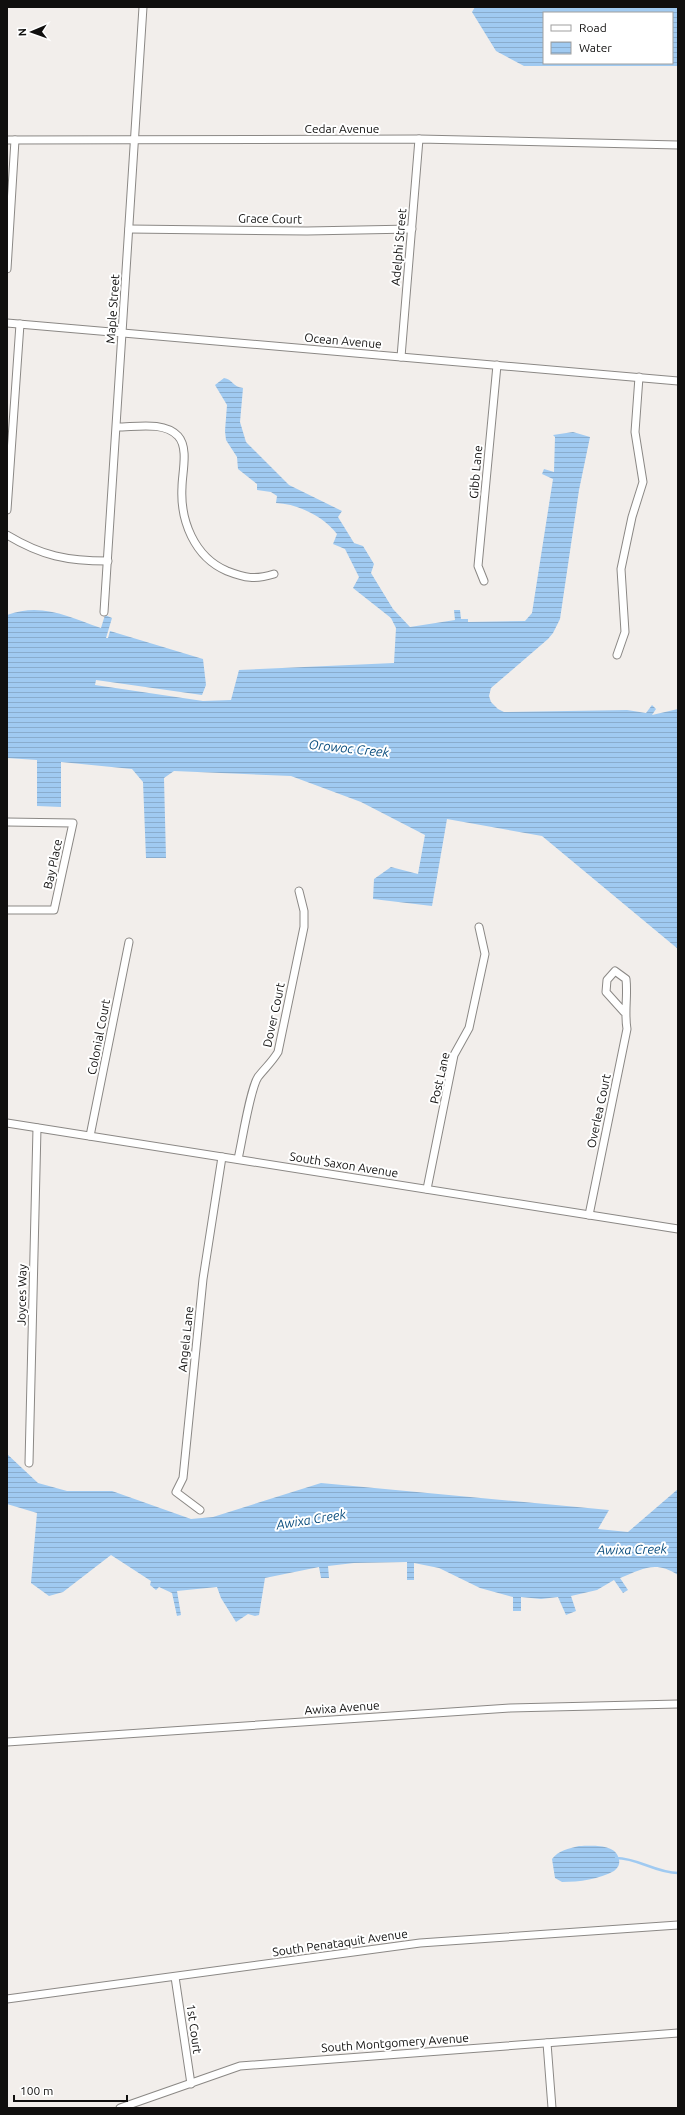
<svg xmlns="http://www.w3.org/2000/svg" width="685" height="2115" font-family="Ubuntu,sans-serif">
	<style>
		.water { fill: url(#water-rules); fill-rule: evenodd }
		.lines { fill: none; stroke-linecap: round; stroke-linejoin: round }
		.stream { stroke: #a0caf1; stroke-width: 2.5 }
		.minor-casing { stroke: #8b8885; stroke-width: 9 }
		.minor { stroke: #fff; stroke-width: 7 }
		.labels { text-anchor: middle; stroke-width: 4; stroke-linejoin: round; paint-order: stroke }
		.street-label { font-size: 12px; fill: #100f0e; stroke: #fff }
		.water-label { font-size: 13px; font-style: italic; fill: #0c4f7f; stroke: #fff }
	</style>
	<defs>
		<pattern id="water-rules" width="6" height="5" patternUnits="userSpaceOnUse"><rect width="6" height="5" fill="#a0caf1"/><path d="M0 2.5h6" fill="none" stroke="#89accd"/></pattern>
	</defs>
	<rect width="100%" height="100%" fill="#f2eeeb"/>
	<g class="water">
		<path d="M475,7H678V66H524L496,51L472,12ZM544,13H672V63H544Z"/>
		<path d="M224,378C232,379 233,387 243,388L240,422L246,442L289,485L342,511L338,517L354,543L363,546L374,564L371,573L393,609L410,627L455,620L454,610H460L461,619H468V622L525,621L532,613L553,479L542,474L544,469L554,472L555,437L553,435L573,432L590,437L579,490L560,619L553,633L548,639L491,688L489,696L491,702L498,709L504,712L627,710L646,713L652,705L656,709L652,715L678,709V949L542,836L447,819L432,906L373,899L374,879L391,867L418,874L425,835L361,802L291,776L174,771L164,778L166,858H146L143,782L132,769L61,762V807L37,806V760L7,758V615C42,602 68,617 101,628L105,615L112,618L106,638H108L110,631L203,659L206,685L202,695L96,680L95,685L203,701L231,700L239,670L394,663L396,628L391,618L353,588L359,577L345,549L333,544L337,534C323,516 298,504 276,503L277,496L271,492L257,490V484L238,469L237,457L226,440L225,431L227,405L215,385Z"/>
		<path d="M7,1454L38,1483L67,1491H112L191,1519L213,1517L321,1483L609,1510L598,1529L628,1532L678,1489V1575C655,1560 643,1569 620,1578L628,1590L623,1593L614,1580L597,1590L571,1596L576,1611L566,1615L558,1597L541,1599L521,1597V1611H513V1597L480,1588L439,1568L414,1563V1580H407V1562L354,1563L328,1566L329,1578H321L319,1567L265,1578L259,1615L255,1616L248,1614L236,1622L221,1598L217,1587L177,1591L181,1615L177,1616L172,1593L159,1587L156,1590L150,1585L151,1581L111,1555L63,1592L49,1596L31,1583L37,1513L7,1504Z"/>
		<path d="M579,1846C591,1846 617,1843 619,1860C620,1864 618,1868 614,1871C600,1879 579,1882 562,1882L555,1878L552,1859C559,1850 568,1849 579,1846Z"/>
	</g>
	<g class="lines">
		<path class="stream" d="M616,1858C638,1858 656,1873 678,1873"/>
		<g class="minor-casing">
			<g id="minor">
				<path d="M7,140L419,139L678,145"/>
				<path d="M129,229L307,231L412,229"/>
				<path d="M7,269L15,140"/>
				<path d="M7,323L678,381"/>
				<path d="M401,357L419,139"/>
				<path d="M117,427C136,427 164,421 178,436C189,448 182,473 182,487C180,520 194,557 227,571C245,578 255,580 274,574"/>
				<path d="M7,510L20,324"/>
				<path d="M7,535C42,556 67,561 108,561"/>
				<path d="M484,581L478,566L497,365"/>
				<path d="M104,612L143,7"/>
				<path d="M617,655L625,632L621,569L632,517L643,482L635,432L639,377"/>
				<path d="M7,822L73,823L54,910H7"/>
				<path d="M7,1123L678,1229"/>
				<path d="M90,1136L129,942"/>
				<path d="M238,1159C242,1142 250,1089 258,1077C265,1068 272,1062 278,1052L304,927V911L299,891"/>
				<path d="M427,1189L454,1055L469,1028L485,954L479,927"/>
				<path d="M589,1215L627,1029C624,1012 628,996 626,979L615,971L607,980L606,992L624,1012"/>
				<path d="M29,1463L37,1128"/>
				<path d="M200,1510L176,1492L183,1478L203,1279L222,1157"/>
				<path d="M7,1742L510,1708L678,1704"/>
				<path d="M175,1977L191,2084"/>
				<path d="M7,1999L420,1943L678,1925"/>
				<path d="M547,2043L552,2108"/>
				<path d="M120,2108L240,2066L678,2033"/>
			</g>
		</g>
		<use href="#minor" class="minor"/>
	</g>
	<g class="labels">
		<g class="street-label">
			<text x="342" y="133">Cedar Avenue</text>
			<text transform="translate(270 219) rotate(1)" y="4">Grace Court</text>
			<text transform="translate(399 247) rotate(-85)" y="4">Adelphi Street</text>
			<text transform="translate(113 309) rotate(-86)" y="4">Maple Street</text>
			<text transform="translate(343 341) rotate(5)" y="4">Ocean Avenue</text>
			<text transform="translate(476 472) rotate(-85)" y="4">Gibb Lane</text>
			<text transform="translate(53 864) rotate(-78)" y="4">Bay Place</text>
			<text transform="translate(274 1015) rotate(-78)" y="4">Dover Court</text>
			<text transform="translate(99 1037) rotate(-79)" y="4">Colonial Court</text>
			<text transform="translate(440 1078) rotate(-77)" y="4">Post Lane</text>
			<text transform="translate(599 1111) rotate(-78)" y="4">Overlea Court</text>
			<text transform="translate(344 1165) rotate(9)" y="4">South Saxon Avenue</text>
			<text transform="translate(22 1295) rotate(-89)" y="4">Joyces Way</text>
			<text transform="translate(186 1339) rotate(-84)" y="4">Angela Lane</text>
			<text transform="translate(342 1708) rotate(-4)" y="4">Awixa Avenue</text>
			<text transform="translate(340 1943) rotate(-8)" y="4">South Penataquit Avenue</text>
			<text transform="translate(194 2029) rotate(82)" y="4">1st Court</text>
			<text transform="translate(395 2043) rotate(-4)" y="4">South Montgomery Avenue</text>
		</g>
		<g class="water-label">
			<text transform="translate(349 748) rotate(6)" y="5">Orowoc Creek</text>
			<text transform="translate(311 1519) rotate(-9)" y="5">Awixa Creek</text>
			<text transform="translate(632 1549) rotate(-1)" y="5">Awixa Creek</text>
		</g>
	</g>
	<rect width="685" height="2115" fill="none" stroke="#100f0e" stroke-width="16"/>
	<rect x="543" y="12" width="130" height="52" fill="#ffffff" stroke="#9f9f9f"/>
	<rect x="551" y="25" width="20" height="6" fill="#ffffff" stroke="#9f9f9f"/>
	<text x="579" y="32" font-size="12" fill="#100f0e">Road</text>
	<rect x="551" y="42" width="20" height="12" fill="url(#water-rules)" stroke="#9f9f9f"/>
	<text x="579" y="52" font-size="12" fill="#100f0e">Water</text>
	<g transform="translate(32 32) rotate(268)" stroke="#ffffff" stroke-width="3" paint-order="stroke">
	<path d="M0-3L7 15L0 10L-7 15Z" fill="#100f0e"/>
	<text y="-6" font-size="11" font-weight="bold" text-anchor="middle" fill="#100f0e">N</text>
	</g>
	<path d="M14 2095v6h113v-6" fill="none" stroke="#100f0e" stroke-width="2"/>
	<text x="20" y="2095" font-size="12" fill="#100f0e" stroke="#ffffff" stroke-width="3" paint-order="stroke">100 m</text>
</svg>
